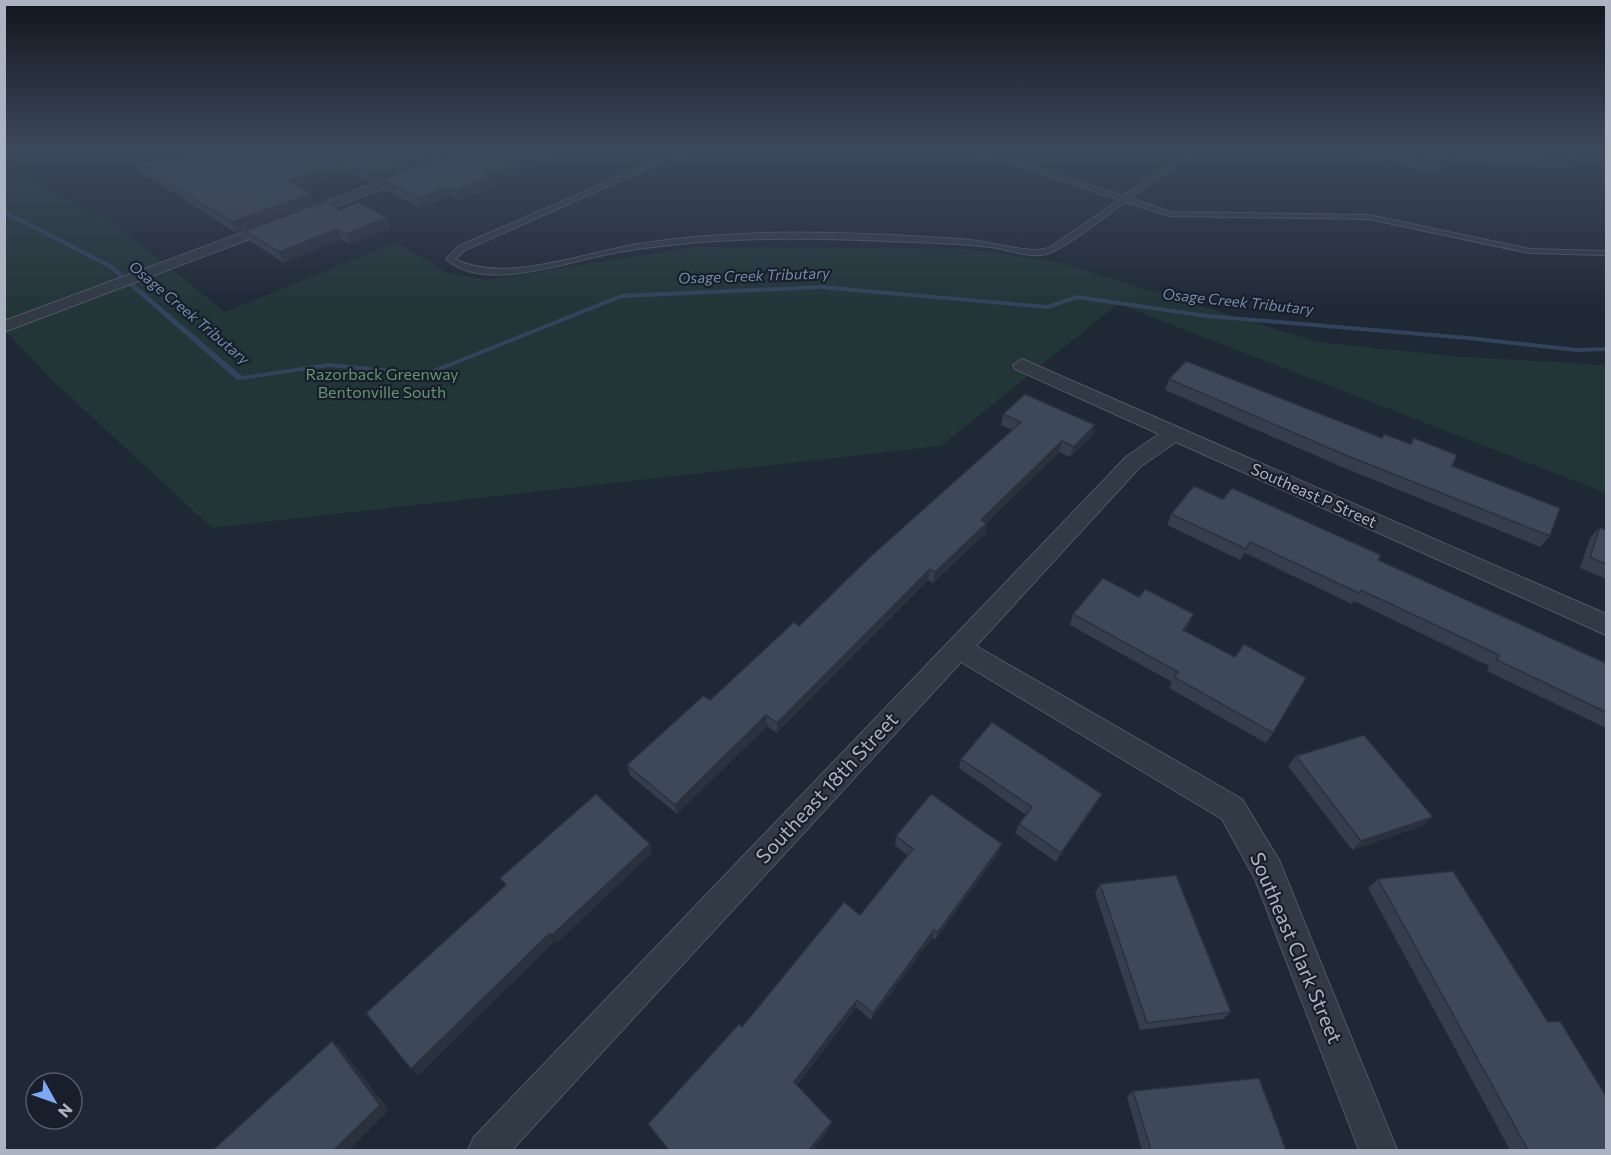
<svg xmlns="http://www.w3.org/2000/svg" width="1611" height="1155" font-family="Commissioner,sans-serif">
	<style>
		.green { fill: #223537 }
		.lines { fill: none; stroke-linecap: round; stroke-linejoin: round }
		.stream { fill: #32435d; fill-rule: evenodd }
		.lane-casing { stroke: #505764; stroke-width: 2 }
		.street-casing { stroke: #505764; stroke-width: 2 }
		.lane { fill: #323a46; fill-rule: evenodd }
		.street { fill: #323a46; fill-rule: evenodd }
		.wall { fill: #343e4c }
		.shaded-wall { fill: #2b323e }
		.building { fill: #3d4858; stroke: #2b323e; stroke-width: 1.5 }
		.labels { text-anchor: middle; stroke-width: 4.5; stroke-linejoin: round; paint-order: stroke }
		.far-water-label { font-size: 15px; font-style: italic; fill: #748aac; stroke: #181f2a }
		.park-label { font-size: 16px; fill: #649370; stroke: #181f2a }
		.street-label { font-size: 16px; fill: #acb4c3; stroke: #181f2a }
		.near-street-label { font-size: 20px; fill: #acb4c3; stroke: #181f2a }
	</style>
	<rect width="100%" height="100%" fill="#1f2835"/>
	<path class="green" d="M4,155L41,186L109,219L225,312L396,242L448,273L487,280L695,247L969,249L1061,263L1318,342L1453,356L1606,365V493L1118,304L941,446L212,528L54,382L5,331Z"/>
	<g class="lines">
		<path class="stream" d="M4,210L112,265L242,376L329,363L426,372L621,294L821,285L1047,305L1077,295L1207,314L1468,336L1577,348L1606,347V351L1577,352L1468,340L1207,318L1077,299L1048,309L821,289L622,298L427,376L329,367L240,380H237L108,267L4,214Z"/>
		<g class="lane-casing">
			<path id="lane" d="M678,151H687L465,250L455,259C503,285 586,252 638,244C745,227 854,232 962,239C987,241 1013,250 1038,250L1049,248L1119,200L975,151H986L1123,196L1187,151H1195L1130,198L1171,212L1369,215L1529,249L1606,251V255L1529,253L1369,219L1170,216L1125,202C1108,214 1064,250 1046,254C1030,258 1013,251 997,248C978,245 958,244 938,243C826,238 715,233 604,255C561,264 483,292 446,259L459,246Z"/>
		</g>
		<g class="street-casing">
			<g id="street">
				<path d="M462,151H482L4,332V321Z"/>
				<path d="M1022,359L1606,614V635L1176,442L1140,467L976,646L1242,799L1279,860L1397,1150H1359L1255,879L1222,819L961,662L512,1150H468L474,1137L1126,457L1159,434L1015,369L1013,365Z"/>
			</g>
		</g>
		<use href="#lane" class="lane"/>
		<use href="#street" class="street"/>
	</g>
	<g class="wall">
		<path d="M455,151L371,182L348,171L301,188L315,203L236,233L141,172L136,163Z"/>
		<path d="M460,151H562L492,179L494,186L459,201L450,196L421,208L385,190L382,180Z"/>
		<path d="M1351,151H1577L1567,167L1445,163L1435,174Z"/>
		<path d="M340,210L390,228L350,244L341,239L284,263L250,241L245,231Z"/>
		<path d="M1169,379L1550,536L1540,547L1342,467L1165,390Z"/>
		<path d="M1003,414L1092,436L1070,457L1059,452L987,523L985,534L933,583L928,580L777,733L767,726L677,814L630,775L627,765L710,700L799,626L1012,430L1001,425Z"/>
		<path d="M1223,499L1378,560L1606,663V728L1487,671L1489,666L1354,601L1352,604L1245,553L1240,560L1167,525L1171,514Z"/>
		<path d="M1600,527L1606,530V579L1580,568L1590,538Z"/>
		<path d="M1139,597L1189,625L1185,630L1273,733L1266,743L1169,688L1172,682L1070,625L1073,614Z"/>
		<path d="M1296,756L1433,817L1422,826L1352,850L1288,766Z"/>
		<path d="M961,759L1097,803L1056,862L1015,833L1019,824L1026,815L959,768Z"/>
		<path d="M896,836L998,854L935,940L932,938L871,1020L856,1007L797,1085L831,1127L813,1150H668L648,1124L860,915L907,855L895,845Z"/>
		<path d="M1378,879L1548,1022L1606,1150H1510L1368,888Z"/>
		<path d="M1100,884L1231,1012L1223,1019L1140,1030L1095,893Z"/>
		<path d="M1133,1091L1286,1150H1142L1127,1097Z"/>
	</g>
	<g class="shaded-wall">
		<path d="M426,151H455L371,182L367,173Z"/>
		<path d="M536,151H562L492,179L494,186L459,201L456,191L483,172Z"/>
		<path d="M1450,151H1451L1445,163L1435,174L1442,160Z"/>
		<path d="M344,161L348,171L293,191L288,181Z"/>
		<path d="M447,187L450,196L421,208L418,198Z"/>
		<path d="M311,194L315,203L236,233L231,222Z"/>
		<path d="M387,218L390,228L350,244L346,234Z"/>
		<path d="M337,229L341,239L284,263L279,252Z"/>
		<path d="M1095,425L1092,436L1070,457L1074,447Z"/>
		<path d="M1062,441L1059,452L979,531L981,520Z"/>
		<path d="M987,523L985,534L933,583L935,572Z"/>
		<path d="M930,569L928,580L777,733V723Z"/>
		<path d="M1194,614L1189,625L1178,640L1183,630Z"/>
		<path d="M766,715L767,726L677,814L675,805Z"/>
		<path d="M1102,794L1097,803L1056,862L1061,853Z"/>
		<path d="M1433,817L1422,826L1352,850L1361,841Z"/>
		<path d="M650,844L652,853L557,943L552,935Z"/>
		<path d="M1002,844L998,854L935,940L938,932Z"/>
		<path d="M934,930L932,938L871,1020L873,1013Z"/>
		<path d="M550,933L555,941L419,1075L411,1069Z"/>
		<path d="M857,1000L856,1007L794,1088V1082Z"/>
		<path d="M332,1041L341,1048L389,1110L349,1150H334Z"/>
		<path d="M832,1122L831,1127L813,1150H809Z"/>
	</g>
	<g class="building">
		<path d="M196,151H426L367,173L344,161L288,181L311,194L231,222L136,163L169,160Z"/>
		<path d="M460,151H536L483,172L491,176L456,191L447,187L418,198L382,180Z"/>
		<path d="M1410,151H1450L1442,160Z"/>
		<path d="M1525,151H1577L1576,153Z"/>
		<path d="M325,201L340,210L358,202L387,218L346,234L337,229L279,252L245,231Z"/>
		<path d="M1186,361L1382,438L1384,434L1411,444L1414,438L1457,455L1452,466L1560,508L1550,536L1348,456L1169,379Z"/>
		<path d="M1025,394L1095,425L1074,447L1062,441L981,520L987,523L935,572L930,569L777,723L766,715L675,805L627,765L703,696L710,700L794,622L799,626L871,556L1021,422L1003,414Z"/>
		<path d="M1194,486L1223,499L1232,488L1381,555L1378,560L1606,663V712L1497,660L1499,655L1361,590L1359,593L1250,542L1246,549L1171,514Z"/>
		<path d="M1600,527L1606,530V564L1590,557Z"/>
		<path d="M1103,578L1139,597L1145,589L1194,614L1183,630L1235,657L1244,644L1306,678L1273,733L1174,677L1178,672L1073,614Z"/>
		<path d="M992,722L1102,794L1061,853L1019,824L1032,807L961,759Z"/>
		<path d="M1364,735L1433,817L1361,841L1296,756Z"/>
		<path d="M596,794L650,844L552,935L550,933L411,1069L366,1013L506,885L500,878Z"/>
		<path d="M931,794L1002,844L938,932L934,930L873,1013L857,1000L794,1082L832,1122L809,1150H669L648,1124L739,1024L742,1027L844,902L860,915L913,849L896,836Z"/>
		<path d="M1453,871L1548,1022L1560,1021L1606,1096V1150H1528L1378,879Z"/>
		<path d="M1176,875L1231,1012L1147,1023L1100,884Z"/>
		<path d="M332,1041L380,1105L334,1150H213Z"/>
		<path d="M1259,1078L1286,1150H1151L1133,1091Z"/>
	</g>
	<linearGradient id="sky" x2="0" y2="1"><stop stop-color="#11161d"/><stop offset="0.48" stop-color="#3c485c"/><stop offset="1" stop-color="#3c485c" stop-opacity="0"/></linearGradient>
	<rect width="1611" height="313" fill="url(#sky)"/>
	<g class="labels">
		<g class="far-water-label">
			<text transform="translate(754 276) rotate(-2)" y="5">Osage Creek Tributary</text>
			<text transform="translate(1238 302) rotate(6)" y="5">Osage Creek Tributary</text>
			<text transform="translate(189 313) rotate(40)" y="5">Osage Creek Tributary</text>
		</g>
		<g class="park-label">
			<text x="382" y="380">Razorback Greenway<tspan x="382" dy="18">Bentonville South</tspan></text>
		</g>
		<g class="street-label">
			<text transform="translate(1314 495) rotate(24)" y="6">Southeast P Street</text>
		</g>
		<g class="near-street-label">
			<text transform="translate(827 788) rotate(-47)" y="7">Southeast 18th Street</text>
			<text transform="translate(1296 948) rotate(67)" y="7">Southeast Clark Street</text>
		</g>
	</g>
	<rect width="1611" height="1155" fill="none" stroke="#acb4c3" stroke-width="12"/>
	<g transform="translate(54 1101) rotate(130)"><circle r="28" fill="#181f2a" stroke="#535b67" stroke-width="1.5"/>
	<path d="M0-4.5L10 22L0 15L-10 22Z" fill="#7da9f7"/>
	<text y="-9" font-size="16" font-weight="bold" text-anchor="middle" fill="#acb4c3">N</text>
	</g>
</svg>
